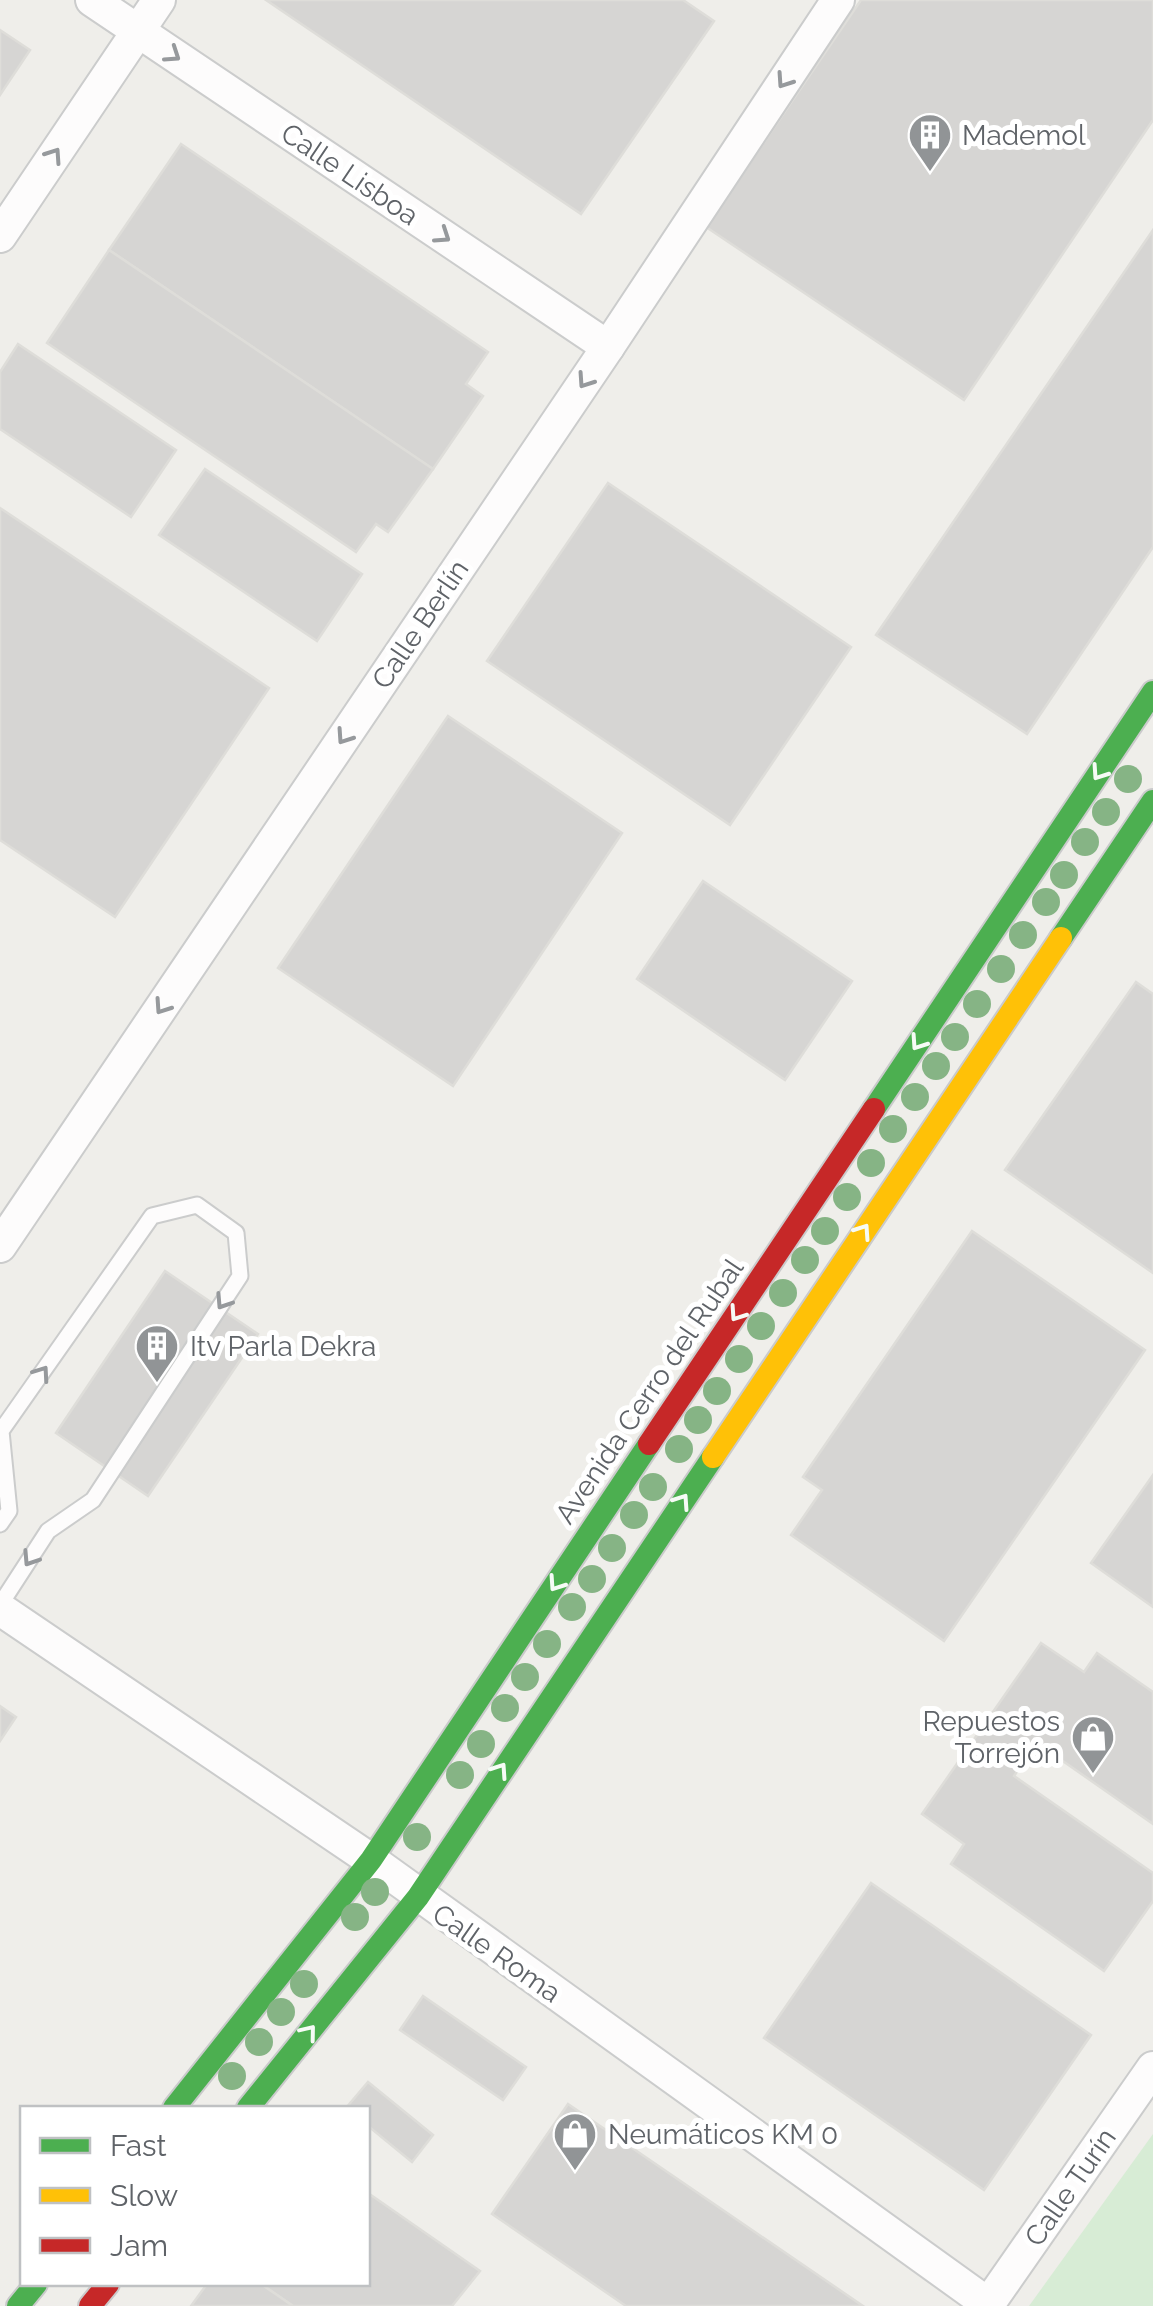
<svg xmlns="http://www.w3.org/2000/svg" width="1153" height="2306" font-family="Raleway,sans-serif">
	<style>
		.green { fill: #d7ecd5 }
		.building { fill: #d6d5d3; stroke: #deddd9; stroke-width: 2.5 }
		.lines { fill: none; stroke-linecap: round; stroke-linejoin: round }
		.lane-casing { stroke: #cbcccc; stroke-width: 19 }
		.street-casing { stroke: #cbcccc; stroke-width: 36 }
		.fast-casing { stroke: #cacacb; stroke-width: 26 }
		.slow-casing { stroke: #cacacb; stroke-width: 26 }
		.jam-casing { stroke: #cacacb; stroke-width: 26 }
		.lane { stroke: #fdfcfc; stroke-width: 15 }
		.street { stroke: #fdfcfc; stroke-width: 32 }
		.fast { stroke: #4caf50; stroke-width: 22 }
		.slow { stroke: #ffc107; stroke-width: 22 }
		.jam { stroke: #c62828; stroke-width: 22 }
		.tree { fill: #86b485 }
		.oneway { stroke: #96999c }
		.oneway2 { stroke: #f6fbf6 }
		.labels { text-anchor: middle; stroke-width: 10; stroke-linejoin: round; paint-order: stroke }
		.poi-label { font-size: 28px; fill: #5f6368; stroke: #fff; text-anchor: start }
		.street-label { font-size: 28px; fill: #5f6368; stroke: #fff }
	</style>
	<rect width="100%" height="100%" fill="#efeeea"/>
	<path class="green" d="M1153,2134V2306H1029Z"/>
	<g class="building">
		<path d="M266,0H683L714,21L581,214Z"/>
		<path d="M861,0H1153V120L964,400L706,227Z"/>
		<path d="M0,30L30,50L0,95Z"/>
		<path d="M181,144L488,352L466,384L483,396L433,469L109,250Z"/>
		<path d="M1153,230V547L1027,734L876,635Z"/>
		<path d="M109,250L433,469L388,532L376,524L356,552L47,343Z"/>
		<path d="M18,344L176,450L131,517L0,429V372Z"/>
		<path d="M205,469L362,574L317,641L159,535Z"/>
		<path d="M608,483L851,647L730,825L487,661Z"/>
		<path d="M0,508L269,688L115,917L0,840Z"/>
		<path d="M448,716L622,833L453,1086L278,968Z"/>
		<path d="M703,881L852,981L785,1080L637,979Z"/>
		<path d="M1136,982L1153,994V1273L1005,1170Z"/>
		<path d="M972,1231L1145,1350L944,1641L791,1535L822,1490L803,1477Z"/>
		<path d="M165,1271L258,1334L148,1496L56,1433Z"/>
		<path d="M1153,1475V1607L1091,1563Z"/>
		<path d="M1041,1643L1084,1672L1097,1653L1153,1692V1824L1037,1743L1014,1776L1153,1873V1901L1104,1971L951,1864L964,1844L922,1814Z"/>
		<path d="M0,1706L16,1717L0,1741Z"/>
		<path d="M871,1883L1091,2035L984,2190L764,2038Z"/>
		<path d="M423,1996L526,2067L503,2100L400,2030Z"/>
		<path d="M368,2082L433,2135L412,2162L368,2126V2108H346Z"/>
		<path d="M568,2104L863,2306H626L492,2214Z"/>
		<path d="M368,2193L480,2271L452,2306H293L261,2284H368Z"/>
		<path d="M207,2284H261L293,2306H191Z"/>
	</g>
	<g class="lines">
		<g class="lane-casing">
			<path id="lane" d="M0,1524L9,1511L1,1431L152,1216L197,1205L236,1233L240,1276L93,1500L48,1531L0,1605"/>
		</g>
		<g class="street-casing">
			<g id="street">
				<path d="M92,0L608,347"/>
				<path d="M0,236L159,0"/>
				<path d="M0,1246L608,347L838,0"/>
				<path d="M0,1609L371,1860L988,2304"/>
				<path d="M987,2306L1153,2068"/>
			</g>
		</g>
		<g class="fast-casing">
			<g id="fast">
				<path d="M1061,938L1153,801"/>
				<path d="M874,1109L1153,692"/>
				<path d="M174,2108L371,1860L649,1444"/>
				<path d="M248,2108L418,1897L713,1457"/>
				<path d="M18,2306L36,2284"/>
			</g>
		</g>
		<g class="slow-casing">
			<path id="slow" d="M713,1457L1061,938"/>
		</g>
		<g class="jam-casing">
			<g id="jam">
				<path d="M649,1444L874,1109"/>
				<path d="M90,2306L108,2284"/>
			</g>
		</g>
		<use href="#lane" class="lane"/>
		<use href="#street" class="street"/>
		<use href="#fast" class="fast"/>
		<use href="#slow" class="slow"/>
		<use href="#jam" class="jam"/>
	</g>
	<g class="tree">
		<circle cx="1128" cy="779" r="14"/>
		<circle cx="1106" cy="812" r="14"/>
		<circle cx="1085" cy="842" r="14"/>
		<circle cx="1064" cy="875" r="14"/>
		<circle cx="1046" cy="902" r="14"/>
		<circle cx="1023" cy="935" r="14"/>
		<circle cx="1001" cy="969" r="14"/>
		<circle cx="977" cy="1004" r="14"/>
		<circle cx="955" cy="1037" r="14"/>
		<circle cx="936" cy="1066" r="14"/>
		<circle cx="915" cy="1097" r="14"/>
		<circle cx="893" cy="1129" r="14"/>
		<circle cx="871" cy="1163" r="14"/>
		<circle cx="847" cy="1197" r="14"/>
		<circle cx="825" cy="1231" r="14"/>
		<circle cx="805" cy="1260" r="14"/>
		<circle cx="783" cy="1293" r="14"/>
		<circle cx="761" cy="1326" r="14"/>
		<circle cx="739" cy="1359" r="14"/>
		<circle cx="717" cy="1391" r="14"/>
		<circle cx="698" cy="1420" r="14"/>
		<circle cx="679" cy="1449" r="14"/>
		<circle cx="653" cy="1487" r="14"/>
		<circle cx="634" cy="1515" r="14"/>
		<circle cx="612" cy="1548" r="14"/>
		<circle cx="592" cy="1579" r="14"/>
		<circle cx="572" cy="1607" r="14"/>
		<circle cx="547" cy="1644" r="14"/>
		<circle cx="525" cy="1677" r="14"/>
		<circle cx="505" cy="1708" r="14"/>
		<circle cx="481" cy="1744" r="14"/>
		<circle cx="460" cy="1775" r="14"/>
		<circle cx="417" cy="1837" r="14"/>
		<circle cx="375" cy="1892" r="14"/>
		<circle cx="355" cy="1917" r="14"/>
		<circle cx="304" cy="1984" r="14"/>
		<circle cx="281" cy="2012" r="14"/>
		<circle cx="259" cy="2042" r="14"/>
		<circle cx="232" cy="2076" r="14"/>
	</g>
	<defs><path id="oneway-chevron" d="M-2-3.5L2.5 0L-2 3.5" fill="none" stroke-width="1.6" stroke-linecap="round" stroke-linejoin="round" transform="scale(2.5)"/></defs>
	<g class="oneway">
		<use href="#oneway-chevron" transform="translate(173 55) rotate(34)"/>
		<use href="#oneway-chevron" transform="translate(784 81) rotate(124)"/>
		<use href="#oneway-chevron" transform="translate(54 155) rotate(-56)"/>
		<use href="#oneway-chevron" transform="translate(443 236) rotate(34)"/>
		<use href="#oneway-chevron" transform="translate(585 381) rotate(124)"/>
		<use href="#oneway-chevron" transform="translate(344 737) rotate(124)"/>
		<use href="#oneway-chevron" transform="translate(162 1007) rotate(124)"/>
		<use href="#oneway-chevron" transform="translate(223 1302) rotate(123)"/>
		<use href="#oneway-chevron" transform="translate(42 1373) rotate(-55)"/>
		<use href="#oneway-chevron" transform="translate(30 1559) rotate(123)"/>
	</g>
	<g class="oneway2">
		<use href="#oneway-chevron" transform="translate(1099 773) rotate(124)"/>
		<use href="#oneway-chevron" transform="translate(918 1043) rotate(124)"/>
		<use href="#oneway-chevron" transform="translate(863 1231) rotate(-56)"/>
		<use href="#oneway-chevron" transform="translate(737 1314) rotate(124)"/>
		<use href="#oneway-chevron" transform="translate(682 1501) rotate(-56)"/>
		<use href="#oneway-chevron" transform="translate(556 1584) rotate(124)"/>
		<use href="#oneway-chevron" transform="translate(500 1770) rotate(-56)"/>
		<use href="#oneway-chevron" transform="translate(309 2032) rotate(-51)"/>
	</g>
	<defs>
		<g id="building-pin" transform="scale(2.25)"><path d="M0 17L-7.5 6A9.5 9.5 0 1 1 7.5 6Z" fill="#919496" stroke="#fff"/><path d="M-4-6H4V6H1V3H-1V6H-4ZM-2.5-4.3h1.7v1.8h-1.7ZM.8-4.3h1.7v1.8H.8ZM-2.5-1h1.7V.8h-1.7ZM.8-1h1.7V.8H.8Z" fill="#fff"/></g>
		<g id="shop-pin" transform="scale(2.25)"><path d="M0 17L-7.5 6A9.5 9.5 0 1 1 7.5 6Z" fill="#919496" stroke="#fff"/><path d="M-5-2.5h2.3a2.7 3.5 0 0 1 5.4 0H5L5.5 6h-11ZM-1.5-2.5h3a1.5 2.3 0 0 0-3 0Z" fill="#fff"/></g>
	</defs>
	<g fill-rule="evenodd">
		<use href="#building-pin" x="930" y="135"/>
		<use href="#building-pin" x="157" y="1346"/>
		<use href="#shop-pin" x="1093" y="1737"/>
		<use href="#shop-pin" x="575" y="2134"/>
	</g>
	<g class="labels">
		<g class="poi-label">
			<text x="962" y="145">Mademol</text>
			<text x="190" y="1356">Itv Parla Dekra</text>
			<text x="1060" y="1731" text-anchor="end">Repuestos<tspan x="1060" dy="32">Torrejón</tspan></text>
			<text x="608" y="2144">Neumáticos KM 0</text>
		</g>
		<g class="street-label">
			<text transform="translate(350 174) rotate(34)" y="10">Calle Lisboa</text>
			<text transform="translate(420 624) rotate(-56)" y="10">Calle Berlín</text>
			<text transform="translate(649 1391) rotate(-56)" y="10">Avenida Cerro del Rubal</text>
			<text transform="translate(497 1953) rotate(35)" y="10">Calle Roma</text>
			<text transform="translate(1070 2187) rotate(-55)" y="10">Calle Turín</text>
		</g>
	</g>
	<rect x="20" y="2106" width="350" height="180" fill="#ffffff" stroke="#bfc1c3" stroke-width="2.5"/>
	<rect x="40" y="2138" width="50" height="15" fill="#4caf50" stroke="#bfc1c3" stroke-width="2.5"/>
	<text x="110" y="2156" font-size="30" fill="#5f6368">Fast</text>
	<rect x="40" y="2188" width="50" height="15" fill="#ffc107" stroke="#bfc1c3" stroke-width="2.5"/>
	<text x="110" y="2206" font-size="30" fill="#5f6368">Slow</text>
	<rect x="40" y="2238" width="50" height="15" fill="#c62828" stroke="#bfc1c3" stroke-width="2.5"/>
	<text x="110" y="2256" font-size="30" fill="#5f6368">Jam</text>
</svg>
